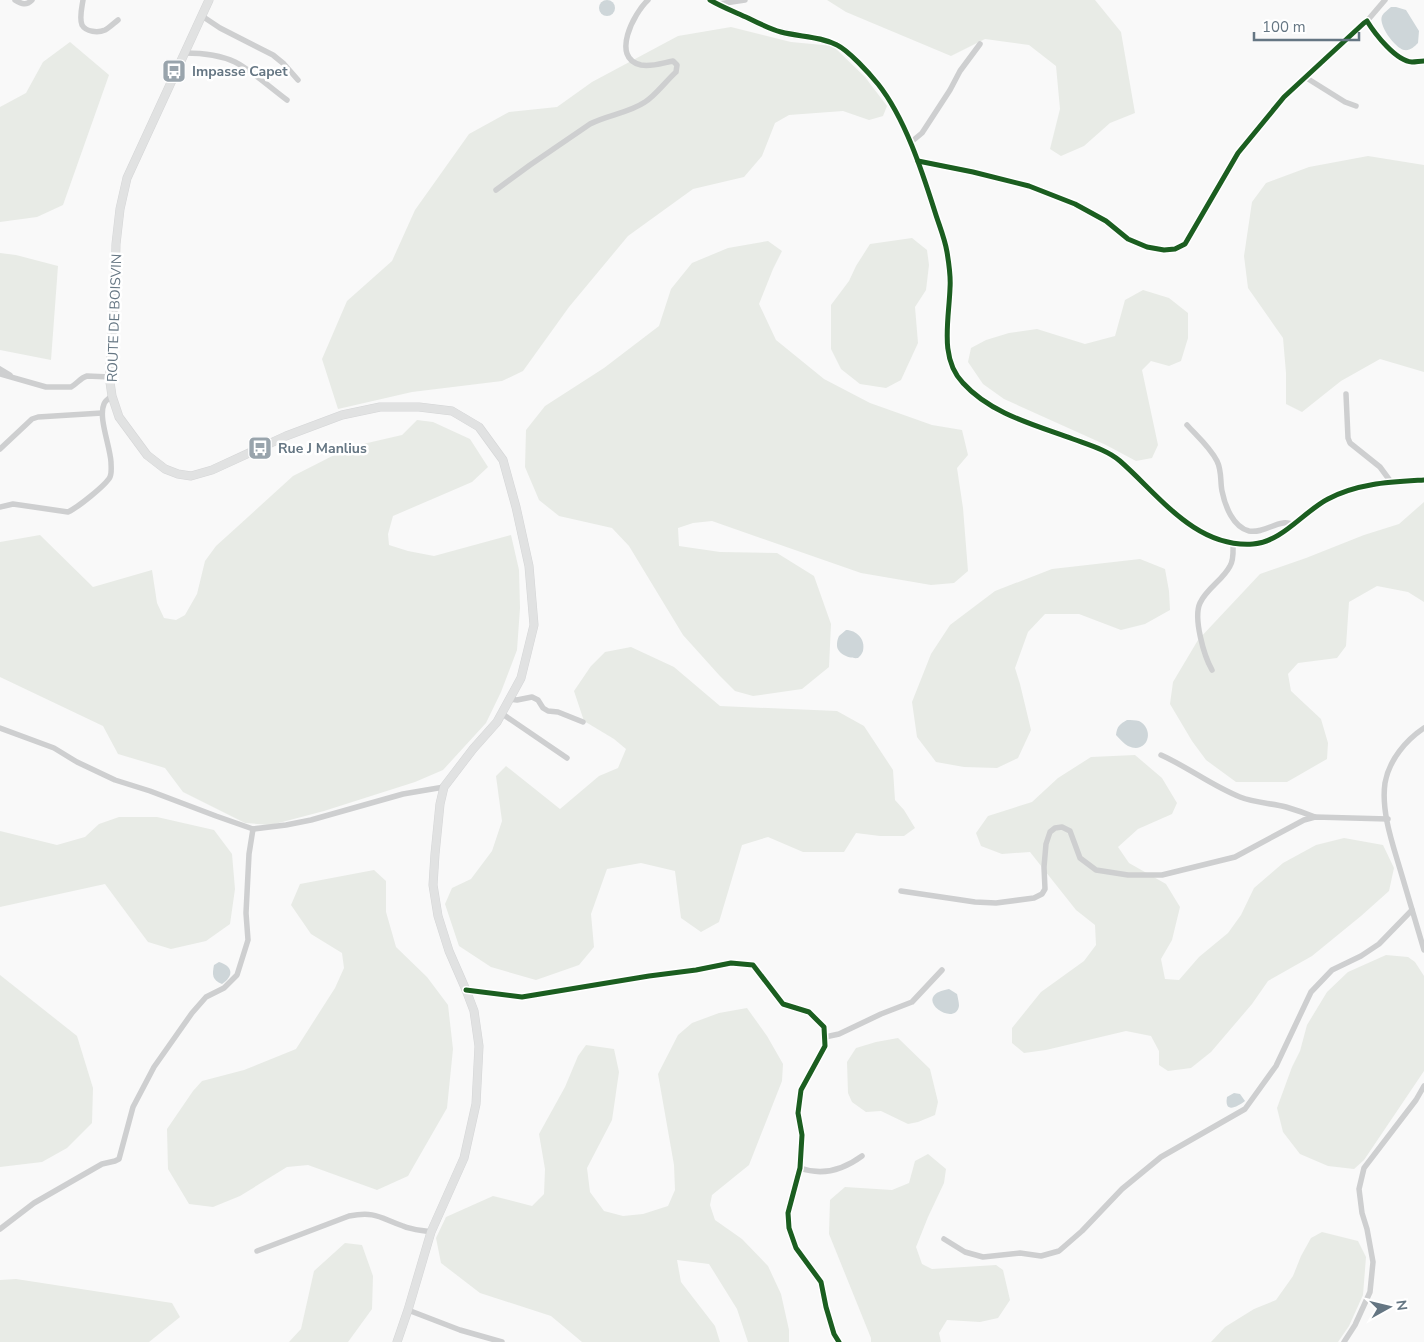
<svg xmlns="http://www.w3.org/2000/svg" width="1424" height="1342" font-family="'Nunito Sans',sans-serif">
	<style>
		.green { fill: #e8ebe6 }
		.water { fill: #ced6d9 }
		.lines { fill: none; stroke-linecap: round; stroke-linejoin: round }
		.secondary-casing { stroke: #d5d6d7; stroke-width: 9 }
		.minor { stroke: #cecfd0; stroke-width: 5.5 }
		.tertiary { stroke: #cecfd0; stroke-width: 7 }
		.secondary { stroke: #e1e2e2; stroke-width: 8 }
		.cycleway-casing { stroke: #fff; stroke-width: 8 }
		.cycleway { stroke: #1b5e20; stroke-width: 5 }
		.labels { text-anchor: middle; stroke-width: 5; stroke-linejoin: round; paint-order: stroke }
		.poi-label { font-size: 14px; font-weight: bold; fill: #657683; stroke: #fff; text-anchor: start }
		.street-label { font-size: 14px; fill: #657683; stroke: #fff }
	</style>
	<rect width="100%" height="100%" fill="#f9f9f9"/>
	<g class="green">
		<path d="M827,0H1095L1121,32L1135,113L1110,123L1084,146L1061,156L1050,149L1060,109L1056,66L1029,45L985,39L951,56L846,12Z"/>
		<path d="M731,27L791,42L833,46L865,77L887,106L883,116L869,120L843,111L789,115L775,123L762,156L744,177L693,189L628,236L569,307L523,371L502,381L412,392L338,409L322,359L347,301L392,261L415,210L469,134L509,112L557,107L592,82L678,36Z"/>
		<path d="M70,42L109,75L63,205L37,217L0,222V107L26,93L43,62Z"/>
		<path d="M1368,156L1424,165V372L1380,359L1341,381L1302,412L1286,404V373L1283,338L1248,288L1244,256L1252,202L1266,183L1309,167Z"/>
		<path d="M912,238L927,250L929,265L926,290L915,307L918,343L901,380L886,388L860,384L841,369L831,349V305L849,281L856,266L870,244Z"/>
		<path d="M768,241L782,251L773,269L759,304L776,340L824,379L870,403L932,425L962,430L968,455L957,468L963,508L968,571L954,583L931,585L861,573L712,521L693,523L678,528L679,546L720,552L777,553L814,576L831,624L829,667L802,689L753,696L735,691L719,675L683,635L629,546L612,528L559,516L539,500L525,467L526,430L545,406L604,368L659,326L671,289L692,263L728,248Z"/>
		<path d="M0,253L16,255L58,266L51,360L0,350Z"/>
		<path d="M1143,290L1169,298L1188,313V338L1181,361L1169,366L1151,361L1142,370L1158,445L1152,458L1136,461L1106,445L1004,399L983,384L968,362L971,348L986,340L1009,333L1037,329L1085,344L1115,336L1125,300Z"/>
		<path d="M417,420L433,422L470,439L488,467L472,482L393,516L388,534L389,545L408,551L434,556L511,535L519,570L520,608L517,650L501,692L486,723L443,770L415,782L324,811L271,825L245,823L183,792L165,768L118,754L103,726L0,677V542L40,535L93,587L152,570L157,603L164,618L176,620L185,615L197,594L205,561L216,546L293,476L350,447L402,435Z"/>
		<path d="M1424,502V602L1408,592L1377,586L1349,602L1346,646L1337,658L1298,663L1288,674L1291,691L1321,719L1328,743L1327,759L1287,782H1236L1206,760L1192,741L1170,704L1173,682L1198,640L1260,574L1306,558L1364,535L1399,524Z"/>
		<path d="M1140,559L1165,569L1169,591L1170,610L1145,624L1121,630L1079,614H1045L1028,632L1015,668L1020,684L1031,730L1018,758L997,768L964,767L936,762L917,737L912,702L931,654L950,625L995,591L1052,569Z"/>
		<path d="M631,647L674,667L720,706L837,711L864,726L893,770L895,800L904,810L915,828L904,836H880L856,833L844,852H803L768,837L742,845L719,922L701,932L681,918L675,871L641,863L607,869L591,914L594,947L579,965L536,980L491,967L459,946L445,904L452,888L471,879L492,851L502,821L496,776L506,766L560,809L599,776L618,768L626,749L614,739L584,721L574,691L591,666L605,652Z"/>
		<path d="M1135,755L1162,778L1177,803L1172,814L1138,829L1118,847L1129,863L1166,884L1180,907L1172,940L1161,959L1165,979L1179,980L1199,957L1228,933L1241,915L1254,888L1283,863L1316,845L1344,838L1383,845L1394,868L1389,891L1361,916L1312,956L1268,981L1252,1004L1211,1052L1191,1068L1168,1071L1159,1065V1051L1151,1036L1126,1031L1046,1050L1024,1053L1012,1043V1028L1041,992L1084,961L1096,945L1095,925L1076,910L1030,852L1002,854L981,846L976,833L988,816L1032,802L1058,778L1091,757Z"/>
		<path d="M119,817H157L214,830L232,854L235,889L230,924L206,941L171,949L148,942L105,884L0,907V831L57,845L85,837L99,824Z"/>
		<path d="M374,870L386,881V912L396,947L427,977L448,1005L453,1049L447,1108L408,1176L377,1190L308,1165L287,1167L240,1196L213,1207L189,1204L168,1169L167,1129L193,1091L202,1081L244,1070L296,1049L335,988L344,968L342,953L311,934L291,905L300,884Z"/>
		<path d="M1386,955L1408,957L1415,962L1424,976V1071L1364,1160L1354,1169L1328,1166L1300,1154L1283,1132L1277,1108L1292,1067L1300,1051L1307,1025L1327,992L1348,972Z"/>
		<path d="M0,975L77,1036L93,1088L92,1123L67,1148L42,1162L0,1167Z"/>
		<path d="M747,1008L767,1036L783,1064L782,1081L749,1165L712,1195L710,1205L715,1220L742,1239L768,1266L781,1294L789,1330V1342H748L737,1309L709,1264L677,1260L681,1282L715,1326L720,1342H582L551,1316L480,1293L441,1263L436,1238L446,1217L493,1196L532,1206L544,1194L545,1169L539,1134L565,1087L578,1056L586,1045L614,1049L619,1072L612,1120L587,1168L590,1192L604,1211L623,1216L643,1214L668,1206L675,1190L674,1165L658,1074L678,1035L692,1023L719,1013Z"/>
		<path d="M898,1038L930,1069L938,1102L935,1115L918,1122L908,1124L881,1111L866,1112L852,1102L848,1093L847,1062L856,1048L876,1042Z"/>
		<path d="M928,1154L946,1169L944,1183L928,1217L916,1247L922,1264L932,1269L996,1265L1003,1270L1010,1300L998,1318L980,1322L947,1320L939,1333L941,1342H871V1338L829,1234L830,1200L845,1187L892,1190L909,1183L915,1161Z"/>
		<path d="M1322,1232L1358,1241L1366,1257L1363,1295L1349,1326L1338,1342H1211L1225,1327L1254,1309L1276,1300L1293,1276L1301,1256L1311,1238Z"/>
		<path d="M345,1243L362,1245L373,1276L372,1309L348,1342H289L301,1329L314,1271Z"/>
		<path d="M16,1279L172,1303L180,1317L149,1342H0V1280Z"/>
	</g>
	<g class="water">
		<circle cx="607" cy="8" r="8"/>
		<path d="M1391,7H1396L1406,10L1419,31L1418,43C1414,47 1410,51 1404,50C1395,48 1378,25 1382,16C1384,12 1388,10 1391,7Z"/>
		<path d="M846,630C856,630 866,639 863,651C862,654 860,656 858,658C850,659 836,654 837,644C837,641 838,638 839,636Z"/>
		<path d="M1127,720C1131,720 1136,720 1139,721C1156,730 1147,755 1128,746C1124,744 1120,739 1116,735C1117,726 1120,724 1127,720Z"/>
		<path d="M219,962C232,966 235,975 222,984C212,980 212,975 214,965Z"/>
		<path d="M949,989L957,994C958,998 959,1003 959,1006C955,1029 908,996 949,989Z"/>
		<path d="M1234,1093L1240,1094L1245,1101C1237,1107 1224,1114 1227,1097Z"/>
	</g>
	<g class="lines">
		<g class="secondary-casing">
			<path id="secondary" d="M209,0L127,178L120,209L116,244L115,287L110,365V382L112,396L119,417L147,455L165,469L178,474L191,476L212,470L286,436L342,415L380,407H419L452,411L479,427L503,460L516,507L529,566L534,625L521,678L497,722L473,749L444,787L440,804L435,854L433,885L438,916L449,951L466,990L474,1011L479,1046L476,1104L464,1158L431,1232L408,1310L397,1342"/>
		</g>
		<g class="minor">
			<path d="M15,0C22,4 26,6 32,0"/>
			<path d="M83,0C82,7 79,18 82,25C86,32 98,33 105,30C109,28 114,23 118,20"/>
			<path d="M718,4L745,0"/>
			<path d="M202,16L220,28L273,55L284,64L298,80"/>
			<path d="M1367,21L1385,0"/>
			<path d="M185,53C202,53 220,55 235,62C251,70 272,89 287,100"/>
			<path d="M1305,77L1345,102L1356,106"/>
			<path d="M910,143L922,133L950,90L960,71L980,44"/>
			<path d="M918,161L973,172L1029,186L1075,204L1106,221L1128,239L1147,247L1164,250L1175,249L1185,244L1238,153L1284,97L1364,23L1367,21C1375,34 1396,61 1412,62C1416,62 1420,61 1424,61"/>
			<path d="M496,190L530,165L590,124C607,115 629,113 645,102C655,96 666,81 676,72L677,65L673,61C662,63 652,67 641,65C610,58 634,13 648,0"/>
			<path d="M0,369L10,375"/>
			<path d="M0,374L46,387H71C77,384 80,378 87,376L110,377"/>
			<path d="M1346,394L1348,438L1350,443L1380,467L1391,482"/>
			<path d="M1187,425C1197,436 1210,447 1217,461C1222,471 1220,481 1222,491C1225,506 1233,527 1249,531C1262,533 1271,525 1283,523C1287,522 1291,524 1294,524"/>
			<path d="M0,449L32,419L38,417L102,413"/>
			<path d="M0,507L13,504L68,512C77,508 106,485 110,477C112,473 111,466 111,462C110,446 98,417 104,404C105,401 109,398 112,396"/>
			<path d="M1212,670C1204,656 1193,618 1200,603C1207,588 1223,580 1230,566C1234,560 1233,551 1233,543"/>
			<path d="M509,699L517,700L532,697L538,700L543,708L548,711L558,712L583,722"/>
			<path d="M501,713L567,758"/>
			<path d="M0,728L54,748L77,762L115,780L150,791L216,816L253,829L286,825L311,820L403,794L444,787"/>
			<path d="M1424,728C1406,740 1389,760 1385,783C1381,811 1392,842 1400,869C1408,896 1416,923 1424,950"/>
			<path d="M1161,755C1188,767 1212,786 1240,797C1255,803 1271,803 1286,807C1296,810 1305,813 1315,817"/>
			<path d="M901,891L975,902L996,903L1034,898L1042,894L1045,889L1044,867L1046,844L1050,832L1055,828L1062,827L1070,831L1080,858L1096,870L1128,875H1162L1235,857L1304,820L1315,817L1388,819"/>
			<path d="M466,990L522,997L649,976L696,970L731,963L753,965L783,1004L809,1012L824,1027L825,1046L801,1090L798,1113L802,1135L800,1168L788,1213L789,1228L796,1248L821,1282L826,1307L834,1334L839,1342"/>
			<path d="M825,1037L839,1034L881,1014L912,1002L942,970"/>
			<path d="M800,1168C822,1176 843,1170 862,1156"/>
			<path d="M0,1229L34,1203L102,1164L115,1161L119,1159L133,1107L154,1067L192,1013L206,997L224,988L237,975L248,940L246,913L249,854L253,829"/>
			<path d="M944,1239L965,1252L983,1257L1020,1253L1041,1256L1059,1251L1082,1231L1122,1189L1161,1157L1245,1109L1276,1066L1311,992L1332,970L1361,956L1379,944L1412,910"/>
			<path d="M257,1251L349,1216C376,1211 380,1218 403,1226C412,1230 421,1230 431,1232"/>
			<path d="M408,1310L460,1330L502,1342"/>
			<path d="M1344,1342L1355,1325L1370,1292L1373,1262L1367,1229L1362,1213L1359,1189L1364,1168L1416,1100L1424,1086"/>
		</g>
		<path class="tertiary" d="M710,0C722,7 735,12 748,18C758,23 770,29 781,32C800,37 820,36 837,45C849,51 869,73 878,84C905,118 922,171 935,212C939,225 945,239 947,252C949,264 951,276 950,288C949,320 939,358 963,383C991,414 1035,425 1073,439C1089,445 1107,450 1120,461C1159,495 1195,548 1253,544C1282,542 1303,512 1328,499C1358,483 1391,482 1424,480"/>
		<use href="#secondary" class="secondary"/>
		<g class="cycleway-casing">
			<g id="cycleway">
				<path d="M710,0C722,7 735,12 748,18C758,23 770,29 781,32C800,37 820,36 837,45C849,51 869,73 878,84C905,118 922,171 935,212C939,225 945,239 947,252C949,264 951,276 950,288C949,320 939,358 963,383C991,414 1035,425 1073,439C1089,445 1107,450 1120,461C1159,495 1195,548 1253,544C1282,542 1303,512 1328,499C1358,483 1391,482 1424,480"/>
				<path d="M918,161L973,172L1029,186L1075,204L1106,221L1128,239L1147,247L1164,250L1175,249L1185,244L1238,153L1284,97L1364,23L1367,21C1375,34 1396,61 1412,62C1416,62 1420,61 1424,61"/>
				<path d="M466,990L522,997L649,976L696,970L731,963L753,965L783,1004L809,1012L824,1027L825,1046L801,1090L798,1113L802,1135L800,1168L788,1213L789,1228L796,1248L821,1282L826,1307L834,1334L839,1342"/>
			</g>
		</g>
		<use href="#cycleway" class="cycleway"/>
	</g>
	<defs>
		<g id="bus-square" transform="scale(1.25)"><rect x="-9" y="-9" width="18" height="18" rx="4" fill="#99a4ac" stroke="#fff"/><path d="M-5-6H5V4H4V6H2V4H-2V6H-4V4H-5ZM-3.5-4V0h7V-4ZM-3.5 1.2v1.5H-2V1.2ZM2 1.2v1.5H3.5V1.2Z" fill="#fff"/></g>
	</defs>
	<g fill-rule="evenodd">
		<use href="#bus-square" x="174" y="71"/>
		<use href="#bus-square" x="260" y="448"/>
	</g>
	<g class="labels">
		<g class="poi-label">
			<text x="192" y="76">Impasse Capet</text>
			<text x="278" y="453">Rue J Manlius</text>
		</g>
		<g class="street-label">
			<text transform="translate(114 318) rotate(-88)" y="5">ROUTE DE BOISVIN</text>
		</g>
	</g>
	<g transform="translate(1389 1307) rotate(82)" stroke="#ffffff" stroke-width="4" paint-order="stroke">
	<path d="M0-4L9 19L0 12L-9 19Z" fill="#657683"/>
	<text y="-8" font-size="14" font-weight="bold" text-anchor="middle" fill="#657683">N</text>
	</g>
	<path d="M1254 32v8h105v-8" fill="none" stroke="#657683" stroke-width="2.5"/>
	<text x="1262" y="32" font-size="15" fill="#657683" stroke="#ffffff" stroke-width="4" paint-order="stroke">100 m</text>
</svg>
